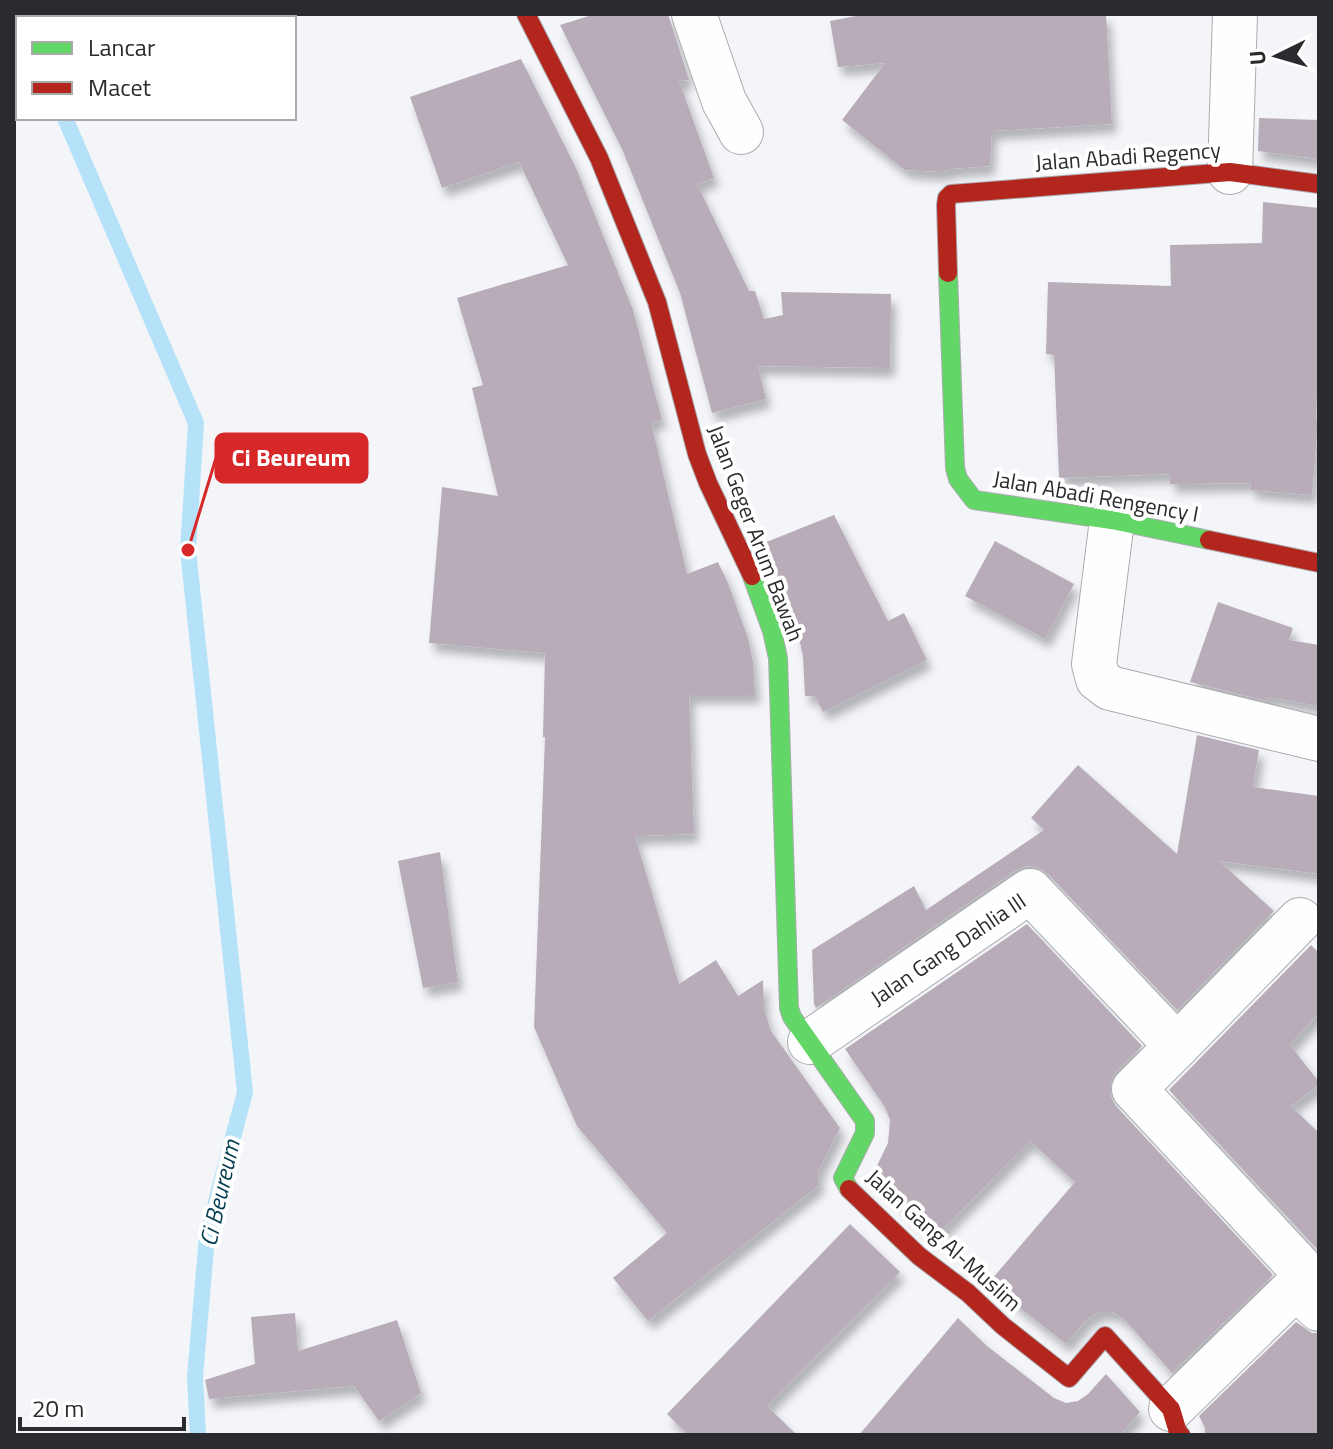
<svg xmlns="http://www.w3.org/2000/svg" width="1333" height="1449" font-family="'Titillium Web',sans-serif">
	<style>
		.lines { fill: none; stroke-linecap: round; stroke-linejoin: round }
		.stream { stroke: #b5e2f8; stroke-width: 16 }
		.building { fill: #b9acb9; filter: url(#shadow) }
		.street-casing { stroke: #abacaf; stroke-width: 46 }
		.fast-casing { stroke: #abacaf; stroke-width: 20 }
		.jam-casing { stroke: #abacaf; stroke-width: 20 }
		.street { stroke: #fdfefe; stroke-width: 44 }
		.fast { stroke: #63d668; stroke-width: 18 }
		.jam { stroke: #b3261e; stroke-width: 18 }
		.labels { text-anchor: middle; stroke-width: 8; stroke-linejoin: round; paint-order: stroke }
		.street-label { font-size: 22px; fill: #2a2b2e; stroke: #fff }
		.water-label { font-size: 24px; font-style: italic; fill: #083f53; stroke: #fff }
		.leader { fill: none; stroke: #d62828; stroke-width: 3 }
		.callout-dot { fill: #d62828; stroke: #fff; stroke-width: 3 }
		.callout { fill: #d62828; stroke: #d62828; stroke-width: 3 }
		.callout-label { font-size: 24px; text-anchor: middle; font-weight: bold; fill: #fff }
	</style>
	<defs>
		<filter id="shadow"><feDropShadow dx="5" dy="9" stdDeviation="4" flood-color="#0004"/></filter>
	</defs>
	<rect width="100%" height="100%" fill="#f3f5f9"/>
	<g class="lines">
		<g class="stream">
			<path d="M14,23L18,28"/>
			<path d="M65,118L196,423L188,550L245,1092L207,1236L195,1377L198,1435"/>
		</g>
	</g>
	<g class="building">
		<path d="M595,14H668L689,80L679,81L714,178L697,184L749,291H755L764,319L783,315L781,292L891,294L890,368L758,366L766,399L712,413L680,293L622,149L560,25Z"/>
		<path d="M866,14H1106L1112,124L992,131L990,166L949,169L943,172L905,170L842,120L885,63L838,67L830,21Z"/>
		<path d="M521,59L576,168L633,310L662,420L651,422L687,574L718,562L728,583L748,638L753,662L755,695H689L694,834L635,836L679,984L716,960L738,996L763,980L764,1009L771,1031L840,1128L820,1168L818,1176L819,1185L648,1321L613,1278L667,1233L577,1126L534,1027L545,737H543L545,653L429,643L442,487L498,496L472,388L483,385L457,298L568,265L519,162L442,188L410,97Z"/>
		<path d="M1259,118L1319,120V159L1258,151Z"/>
		<path d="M1263,202L1319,208V345L1316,420L1318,421L1312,495L1250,490L1251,483L1170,484V474L1059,478L1054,355L1046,354L1048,282L1171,286L1170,245L1262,243Z"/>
		<path d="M834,515L888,621L904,613L927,660L823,712L815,696H805L803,656L796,625L774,564L764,543Z"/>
		<path d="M995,541L1074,584L1045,639L965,596Z"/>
		<path d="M1218,602L1293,628L1289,640L1319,645V706L1268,697L1267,701L1190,682Z"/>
		<path d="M1197,735L1259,750L1253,787L1319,796V874L1219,861L1274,911L1177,1010L1048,874L1039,868L1027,866L1016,870L816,1008L814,1004L812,950L914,886L926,910L1044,830L1031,818L1078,765L1177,854Z"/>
		<path d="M440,852L458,982L423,988L398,861Z"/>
		<path d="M1027,924L1142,1046L1116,1071L1110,1082V1094L1115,1105L1273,1275L1172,1373L1124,1319L1112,1312H1099L1087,1319L1066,1344L1019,1307L991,1280L1075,1182L1030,1141L935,1237L872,1176L888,1143L890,1120L885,1107L845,1049Z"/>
		<path d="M1311,945L1319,953V1013L1290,1045L1319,1082V1085L1291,1106L1319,1133V1251L1169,1090Z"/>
		<path d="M850,1224L900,1272L767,1406L797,1435H688L667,1414Z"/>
		<path d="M295,1313L298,1351L397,1320L421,1393L379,1421L354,1386L209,1399L205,1380L255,1364L251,1317Z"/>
		<path d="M958,1318L987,1346L1054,1398L1066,1403L1078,1401L1088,1394L1106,1374L1140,1412L1120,1435H859Z"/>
		<path d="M1296,1322L1312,1333H1319V1435H1205V1428L1199,1416Z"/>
	</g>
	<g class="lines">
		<g class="street-casing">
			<g id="street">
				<path d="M694,14L724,101L741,132"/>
				<path d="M1230,172L1235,14"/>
				<path d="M1112,520L1094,664L1098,679L1110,688L1319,739"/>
				<path d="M810,1042L1030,891L1177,1046L1134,1089L1305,1273L1301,1283L1296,1287L1319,1309"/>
				<path d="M1177,1046L1300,920"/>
				<path d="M1171,1409L1296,1287"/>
			</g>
		</g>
		<g class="fast-casing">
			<g id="fast">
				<path d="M948,273L955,468L958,479L974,500L1112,520L1209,540"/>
				<path d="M752,576L772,631L778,658L789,1008L792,1017L865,1121V1133L843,1178L849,1189"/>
			</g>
		</g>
		<g class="jam-casing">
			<g id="jam">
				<path d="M526,14L599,158L657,302L697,454L708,483L752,576"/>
				<path d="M948,273L946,205L947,198L951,194L1230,172L1319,184"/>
				<path d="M1209,540L1319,563"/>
				<path d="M849,1189L919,1256L968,1293L1003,1326L1069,1378L1105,1336L1171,1409L1178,1432L1181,1435"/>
			</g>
		</g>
		<use href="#street" class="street"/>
		<use href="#fast" class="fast"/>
		<use href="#jam" class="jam"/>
	</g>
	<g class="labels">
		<g class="street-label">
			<text transform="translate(1128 156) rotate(-4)" y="8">Jalan Abadi Regency</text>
			<text transform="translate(1096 496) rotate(10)" y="8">Jalan Abadi Rengency I</text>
			<text transform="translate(756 533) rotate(69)" y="8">Jalan Geger Arum Bawah</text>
			<text transform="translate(948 949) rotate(-34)" y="8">Jalan Gang Dahlia III</text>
			<text transform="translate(944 1240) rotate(42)" y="8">Jalan Gang Al-Muslim</text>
		</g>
		<g class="water-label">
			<text transform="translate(220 1193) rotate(-77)" y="8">Ci Beureum</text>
		</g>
	</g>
	<path class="leader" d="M188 550L216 458"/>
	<circle class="callout-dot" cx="188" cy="550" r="8"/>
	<rect class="callout" x="216" y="434" width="151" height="48" rx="8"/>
	<g class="callout-label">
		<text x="291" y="466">Ci Beureum</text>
	</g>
	<rect width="1333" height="1449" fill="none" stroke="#2a2b2e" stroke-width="32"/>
	<rect x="16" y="16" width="280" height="104" fill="#ffffff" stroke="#aaaaab" stroke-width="2"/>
	<rect x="32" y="42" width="40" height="12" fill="#63d668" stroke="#aaaaab" stroke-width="2"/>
	<text x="88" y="56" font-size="24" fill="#2a2b2e">Lancar</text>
	<rect x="32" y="82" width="40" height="12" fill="#b3261e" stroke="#aaaaab" stroke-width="2"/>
	<text x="88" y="96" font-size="24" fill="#2a2b2e">Macet</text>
	<g transform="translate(1277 56) rotate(265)" stroke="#ffffff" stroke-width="6" paint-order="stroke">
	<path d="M0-6L14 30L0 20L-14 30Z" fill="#2a2b2e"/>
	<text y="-12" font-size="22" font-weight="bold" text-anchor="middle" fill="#2a2b2e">U</text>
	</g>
	<path d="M20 1417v12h164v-12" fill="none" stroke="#2a2b2e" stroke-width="4"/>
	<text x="32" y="1417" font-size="24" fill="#2a2b2e" stroke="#ffffff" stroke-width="6" paint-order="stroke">20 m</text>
</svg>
